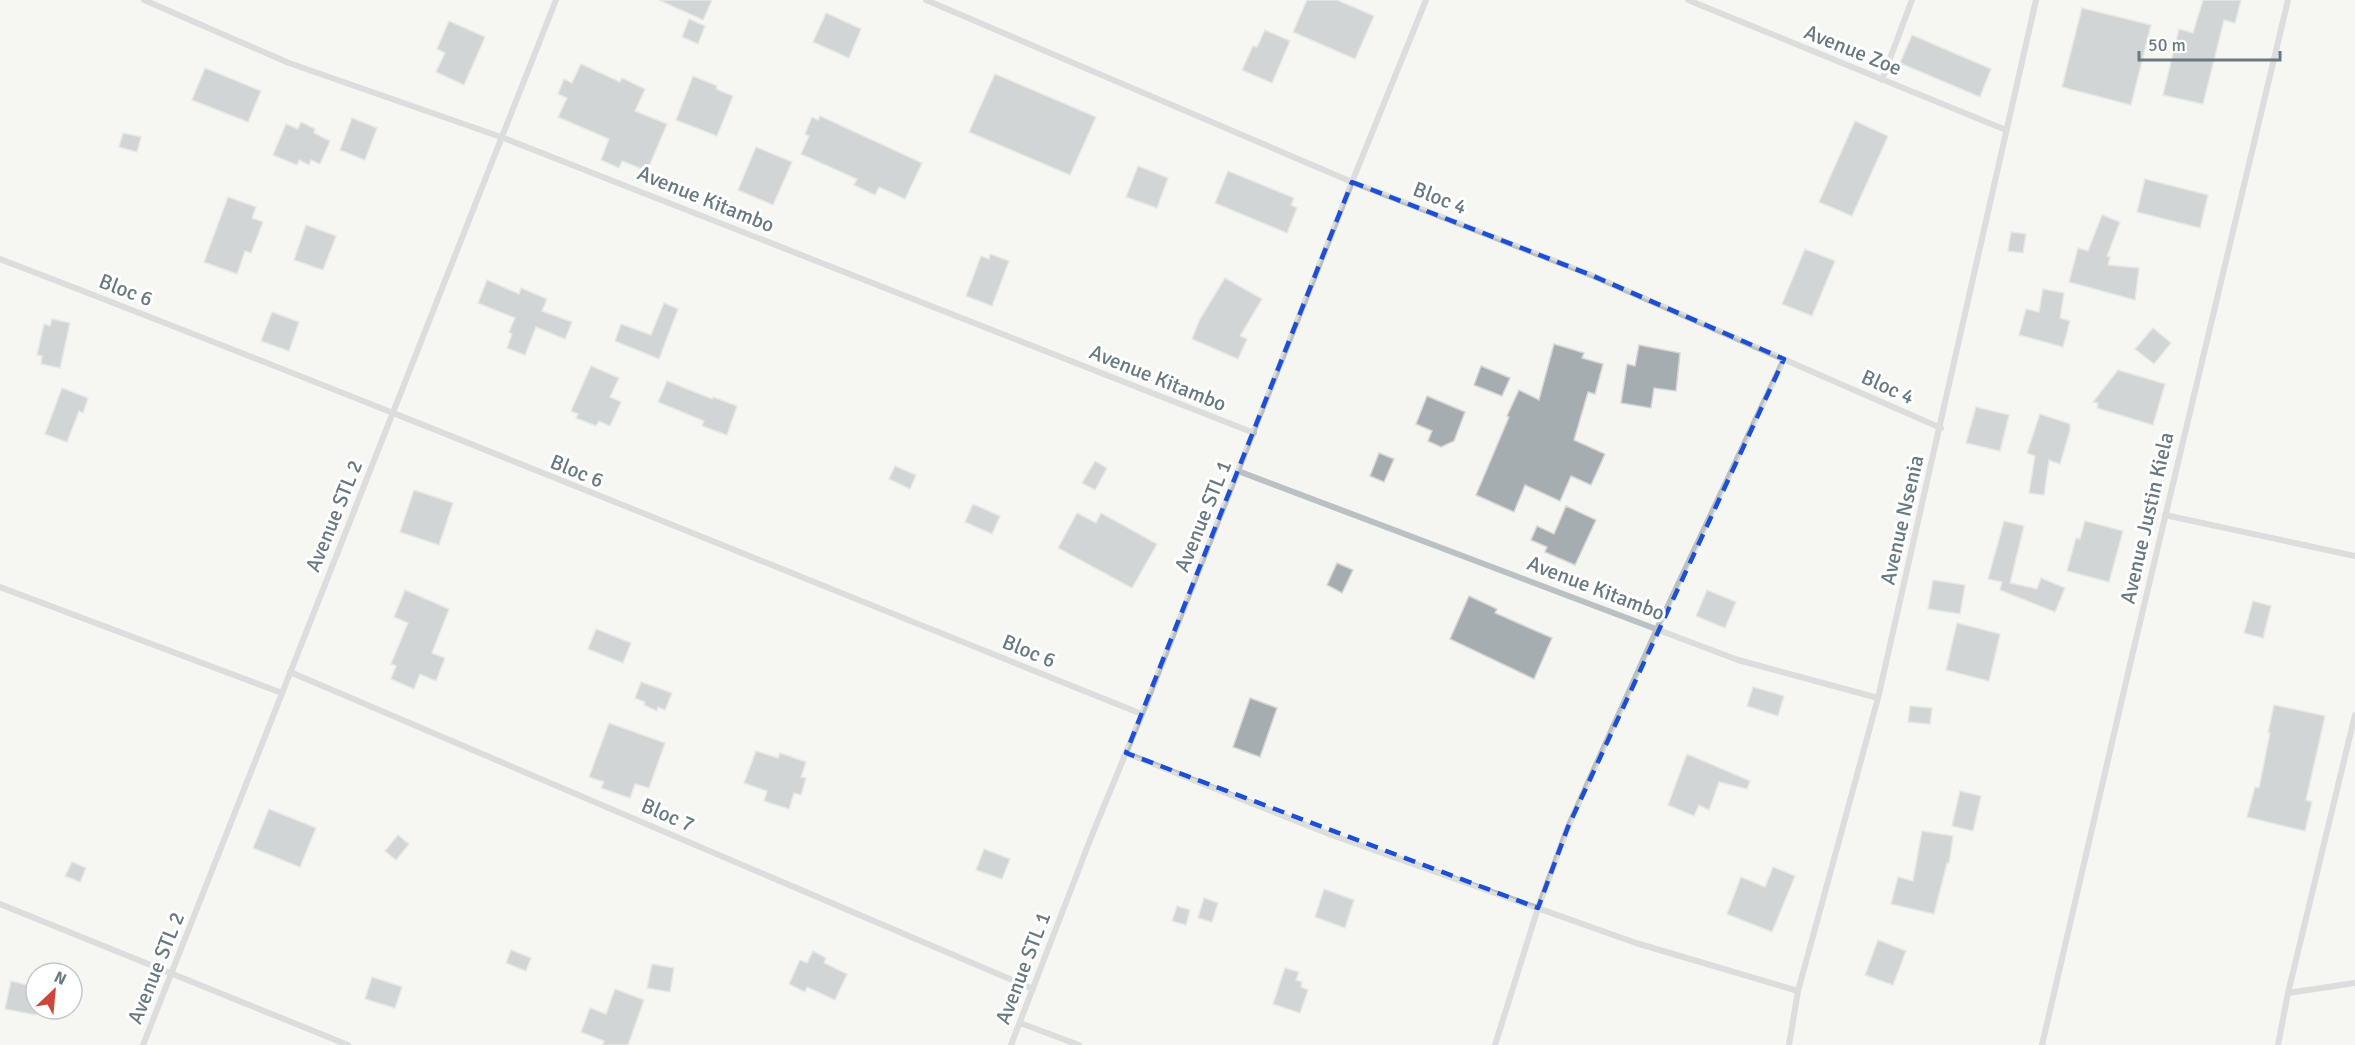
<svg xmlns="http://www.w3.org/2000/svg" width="2355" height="1045" font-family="Signika,sans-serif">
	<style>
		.building { fill: #a5adb1; stroke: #d7d6d5; stroke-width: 1.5 }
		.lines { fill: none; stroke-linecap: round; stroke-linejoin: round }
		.minor { stroke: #bbc0c2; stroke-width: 6 }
		.marked { fill: none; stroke: #1d4ed8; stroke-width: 4.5; stroke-dasharray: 12 8; stroke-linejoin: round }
		.labels { text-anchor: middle; stroke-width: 6; stroke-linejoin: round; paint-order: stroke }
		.street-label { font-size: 21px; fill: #687980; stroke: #fff }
	</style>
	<rect width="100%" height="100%" fill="#f5f5f2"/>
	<g class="building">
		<path d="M659,0H712L703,20Z"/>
		<path d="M1307,0H1337L1374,16L1355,59L1293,32Z"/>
		<path d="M2203,0H2241L2235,23L2224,20L2203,104L2163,95L2179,29L2193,33Z"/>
		<path d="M2082,8L2151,25L2131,105L2062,87Z"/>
		<path d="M826,13L861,29L849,58L813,42Z"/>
		<path d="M689,19L705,26L698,44L682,37Z"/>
		<path d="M449,21L485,37L464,85L436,72L445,53L437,49Z"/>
		<path d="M1265,30L1290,41L1272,83L1242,70L1253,46L1257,47Z"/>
		<path d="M1912,35L1991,69L1980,97L1900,63Z"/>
		<path d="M581,64L620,82L622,78L645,89L635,111L667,124L647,171L622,161L619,168L601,160L609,139L558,117L567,98L558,94L564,79L572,83Z"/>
		<path d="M205,68L261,91L248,122L192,100Z"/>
		<path d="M995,74L1096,117L1070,175L969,132Z"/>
		<path d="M693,76L717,86L716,89L733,96L717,136L676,120Z"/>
		<path d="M820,116L922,163L905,199L879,187L875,195L854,185L857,179L801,154L809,136L805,134L812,117L818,120Z"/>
		<path d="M352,118L377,128L365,160L340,150Z"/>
		<path d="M1855,121L1888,136L1852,216L1819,202Z"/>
		<path d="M301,122L315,129L314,133L330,141L320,164L311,160L309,165L299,160L297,165L273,155L286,124L298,129Z"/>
		<path d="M123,133L141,137L137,152L119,147Z"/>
		<path d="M756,147L792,162L773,205L738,190Z"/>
		<path d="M1138,166L1168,178L1157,208L1126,197Z"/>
		<path d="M1228,171L1294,198L1291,205L1297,208L1287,233L1215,203Z"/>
		<path d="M2145,179L2208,195L2200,228L2137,212Z"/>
		<path d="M228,197L256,207L252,218L263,222L251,253L245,251L237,274L204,262Z"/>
		<path d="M2102,215L2120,222L2107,256L2110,257L2108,265L2139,268L2135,300L2069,282L2078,248L2088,251Z"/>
		<path d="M306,225L336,236L323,270L294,260Z"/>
		<path d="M2011,232L2026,234L2023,253L2008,251Z"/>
		<path d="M1805,249L1835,261L1812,316L1782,304Z"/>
		<path d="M990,254L1009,261L992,306L966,296L981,256L989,259Z"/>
		<path d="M1225,278L1262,299L1240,336L1247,339L1238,359L1192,339L1200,319Z"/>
		<path d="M487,280L519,294L521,288L547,299L542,311L572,322L565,339L536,327L525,355L507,348L512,334L509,332L515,318L478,303Z"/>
		<path d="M2043,289L2064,293L2060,318L2070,321L2063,347L2019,335L2026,309L2039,312Z"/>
		<path d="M664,303L678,309L659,359L615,341L621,324L651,335Z"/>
		<path d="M272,312L299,322L289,351L261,341Z"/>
		<path d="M52,319L70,323L60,368L41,364L42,356L37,355L44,324L50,326Z"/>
		<path d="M2153,328L2171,343L2154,364L2135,349Z"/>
		<path d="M1554,344L1584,353L1582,358L1603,364L1595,394L1588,392L1574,440L1605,454L1591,485L1571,476L1560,501L1525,485L1514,512L1476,495L1509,417L1507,416L1519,390L1539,400Z"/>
		<path d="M1639,345L1680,353L1676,391L1654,388L1651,408L1621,403L1627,364L1635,366Z"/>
		<path d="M591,366L619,378L610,397L621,402L610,426L599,421L596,426L576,418L578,414L571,411Z"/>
		<path d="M1481,366L1510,378L1502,396L1474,385Z"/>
		<path d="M2118,370L2165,384L2153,425L2097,408L2098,403L2093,402Z"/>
		<path d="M667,381L712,399L713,397L737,406L727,435L702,426L704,421L658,402Z"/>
		<path d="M62,388L88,398L83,413L79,411L67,442L45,434Z"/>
		<path d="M1427,396L1465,412L1454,441L1441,447L1428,441L1432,431L1416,424Z"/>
		<path d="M1976,407L2009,415L2000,451L1966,443Z"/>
		<path d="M2040,414L2070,424V430L2060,464L2049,460L2044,495L2029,493L2035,456L2027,453Z"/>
		<path d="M1379,453L1394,459L1384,482L1370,476Z"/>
		<path d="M1095,461L1107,468L1095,490L1082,483Z"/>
		<path d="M895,466L916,475L910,489L889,479Z"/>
		<path d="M414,490L453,503L439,545L400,532Z"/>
		<path d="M973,504L1000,516L992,534L965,522Z"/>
		<path d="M1566,506L1596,520L1575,565L1545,552L1547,547L1531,540L1537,526L1554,534Z"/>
		<path d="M1077,513L1096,523L1101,513L1157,544L1132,588L1058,548Z"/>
		<path d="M2004,521L2024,526L2010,583L2037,589L2041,578L2065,588L2055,612L2000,590L2002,582L1988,579Z"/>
		<path d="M2085,521L2123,531L2109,582L2067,571L2076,538L2080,539Z"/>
		<path d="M1337,563L1353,570L1342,593L1327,585Z"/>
		<path d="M1933,580L1965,585L1960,614L1928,609Z"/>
		<path d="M405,590L449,609L432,653L445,658L436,681L420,674L414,689L391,679L396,666L391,664L408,623L394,617Z"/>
		<path d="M1707,590L1736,602L1725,628L1696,616Z"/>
		<path d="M1469,596L1497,609L1495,613L1552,638L1534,679L1450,639Z"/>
		<path d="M2253,601L2271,606L2263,638L2244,633Z"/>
		<path d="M1957,623L2000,634L1989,681L1946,670Z"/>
		<path d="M596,629L631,643L623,663L588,649Z"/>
		<path d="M641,682L672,693L665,710L658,707L657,711L644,705L645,702L635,698Z"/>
		<path d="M1753,687L1784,696L1778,716L1747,706Z"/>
		<path d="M1250,698L1277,708L1260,757L1233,747Z"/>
		<path d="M2274,705L2325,716L2306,800L2312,802L2305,831L2247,817L2255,787L2259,788L2270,733H2268Z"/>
		<path d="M1910,706L1932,708L1930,724L1908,722Z"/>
		<path d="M609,723L665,743L649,788L635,784L630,798L601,788L604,782L589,777Z"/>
		<path d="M756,751L778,758L780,753L806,762L801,777L806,778L801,795L794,793L789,809L764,801L767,791L744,783Z"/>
		<path d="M1687,754L1750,781L1747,789L1719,782L1709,810L1699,805L1694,816L1668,805Z"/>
		<path d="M1960,791L1981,796L1973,831L1952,826Z"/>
		<path d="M269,809L316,828L300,867L253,848Z"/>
		<path d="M1922,831L1953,836L1949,863H1947L1934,914L1891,904L1898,877L1913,881Z"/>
		<path d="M398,835L409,844L396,860L385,851Z"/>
		<path d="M984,849L1010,859L1002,879L976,870Z"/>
		<path d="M72,862L86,868L80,882L65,876Z"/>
		<path d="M1773,867L1795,876L1772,932L1727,914L1741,877L1765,887Z"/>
		<path d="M1324,889L1354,900L1345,928L1315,917Z"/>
		<path d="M1204,898L1218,903L1212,922L1198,918Z"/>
		<path d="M1177,906L1190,910L1186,925L1172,921Z"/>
		<path d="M1878,940L1906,951L1893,985L1865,975Z"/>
		<path d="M511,950L531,958L526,971L506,963Z"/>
		<path d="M813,951L826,958L824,963L847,974L835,1000L807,987L805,992L789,984L800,960L807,963Z"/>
		<path d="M652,964L674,968L670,992L647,988Z"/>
		<path d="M1285,968L1299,972L1296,980L1302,982L1301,987L1308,990L1300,1013L1273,1004Z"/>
		<path d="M372,977L402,987L395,1008L365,999Z"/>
		<path d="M11,981L31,986L29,992L36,993V1015L5,1009Z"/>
		<path d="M615,989L644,1000L628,1045H603L604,1041L581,1032L590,1008L606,1014Z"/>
	</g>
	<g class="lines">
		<g class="minor">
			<path d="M144,0L289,63L501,137L1254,433"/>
			<path d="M926,0L1352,182L1591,275L1941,428"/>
			<path d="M1688,0L2006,130"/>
			<path d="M1882,80L1912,0"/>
			<path d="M0,259C383,406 762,562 1142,714"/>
			<path d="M1238,471L1738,660L1878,698"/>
			<path d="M2165,515L2355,556"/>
			<path d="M0,587L282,693"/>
			<path d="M290,672L1033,989"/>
			<path d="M1126,753L1329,834L1636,943L1798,991"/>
			<path d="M0,904L348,1045"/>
			<path d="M2288,993L2355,983"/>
			<path d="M1020,1023L1079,1045"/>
			<path d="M143,1045L556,0"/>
			<path d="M1011,1045L1092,835L1142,714L1352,182L1426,0"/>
			<path d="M1495,1045L1538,908L1568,827L1657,629L1784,359"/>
			<path d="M1789,1045L1798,991L1878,698L2036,0"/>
			<path d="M2042,1045L2132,656L2288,0"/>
			<path d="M2278,1045L2288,993L2355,715"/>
		</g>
	</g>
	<path d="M0 0H2355V1045H0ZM1352,182L1591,275L1784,359L1568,827L1538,908L1126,753Z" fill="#f5f5f2" fill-opacity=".55" fill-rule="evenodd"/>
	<path class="marked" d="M1352,182L1591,275L1784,359L1568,827L1538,908L1126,753Z"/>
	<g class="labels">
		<g class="street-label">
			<text transform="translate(1853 50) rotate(22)" y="7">Avenue Zoe</text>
			<text transform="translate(1440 198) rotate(21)" y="7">Bloc 4</text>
			<text transform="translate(706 199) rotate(22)" y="7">Avenue Kitambo</text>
			<text transform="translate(126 290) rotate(21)" y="7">Bloc 6</text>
			<text transform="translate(1158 378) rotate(22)" y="7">Avenue Kitambo</text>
			<text transform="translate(1888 387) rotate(24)" y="7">Bloc 4</text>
			<text transform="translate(577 471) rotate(22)" y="7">Bloc 6</text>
			<text transform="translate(334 516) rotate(-68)" y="7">Avenue STL 2</text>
			<text transform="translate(1203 516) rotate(-68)" y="7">Avenue STL 1</text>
			<text transform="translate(2147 518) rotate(-77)" y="7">Avenue Justin Kiela</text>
			<text transform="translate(1902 520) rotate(-77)" y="7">Avenue Nsenia</text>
			<text transform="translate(1596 588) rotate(21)" y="7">Avenue Kitambo</text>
			<text transform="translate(1029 651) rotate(22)" y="7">Bloc 6</text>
			<text transform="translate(668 815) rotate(23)" y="7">Bloc 7</text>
			<text transform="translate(156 968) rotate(-68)" y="7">Avenue STL 2</text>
			<text transform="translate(1023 968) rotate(-69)" y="7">Avenue STL 1</text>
		</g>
	</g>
	<g transform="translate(54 991) rotate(26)"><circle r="28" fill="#ffffff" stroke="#c3c9cc" stroke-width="1.5"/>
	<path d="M0-4.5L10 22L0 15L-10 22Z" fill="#ce4539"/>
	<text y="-9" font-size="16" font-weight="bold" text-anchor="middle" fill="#687980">N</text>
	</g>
	<path d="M2139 51v9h141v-9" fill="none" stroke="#687980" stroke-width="3"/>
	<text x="2148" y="51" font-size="18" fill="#687980" stroke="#ffffff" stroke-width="4.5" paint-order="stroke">50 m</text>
</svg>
